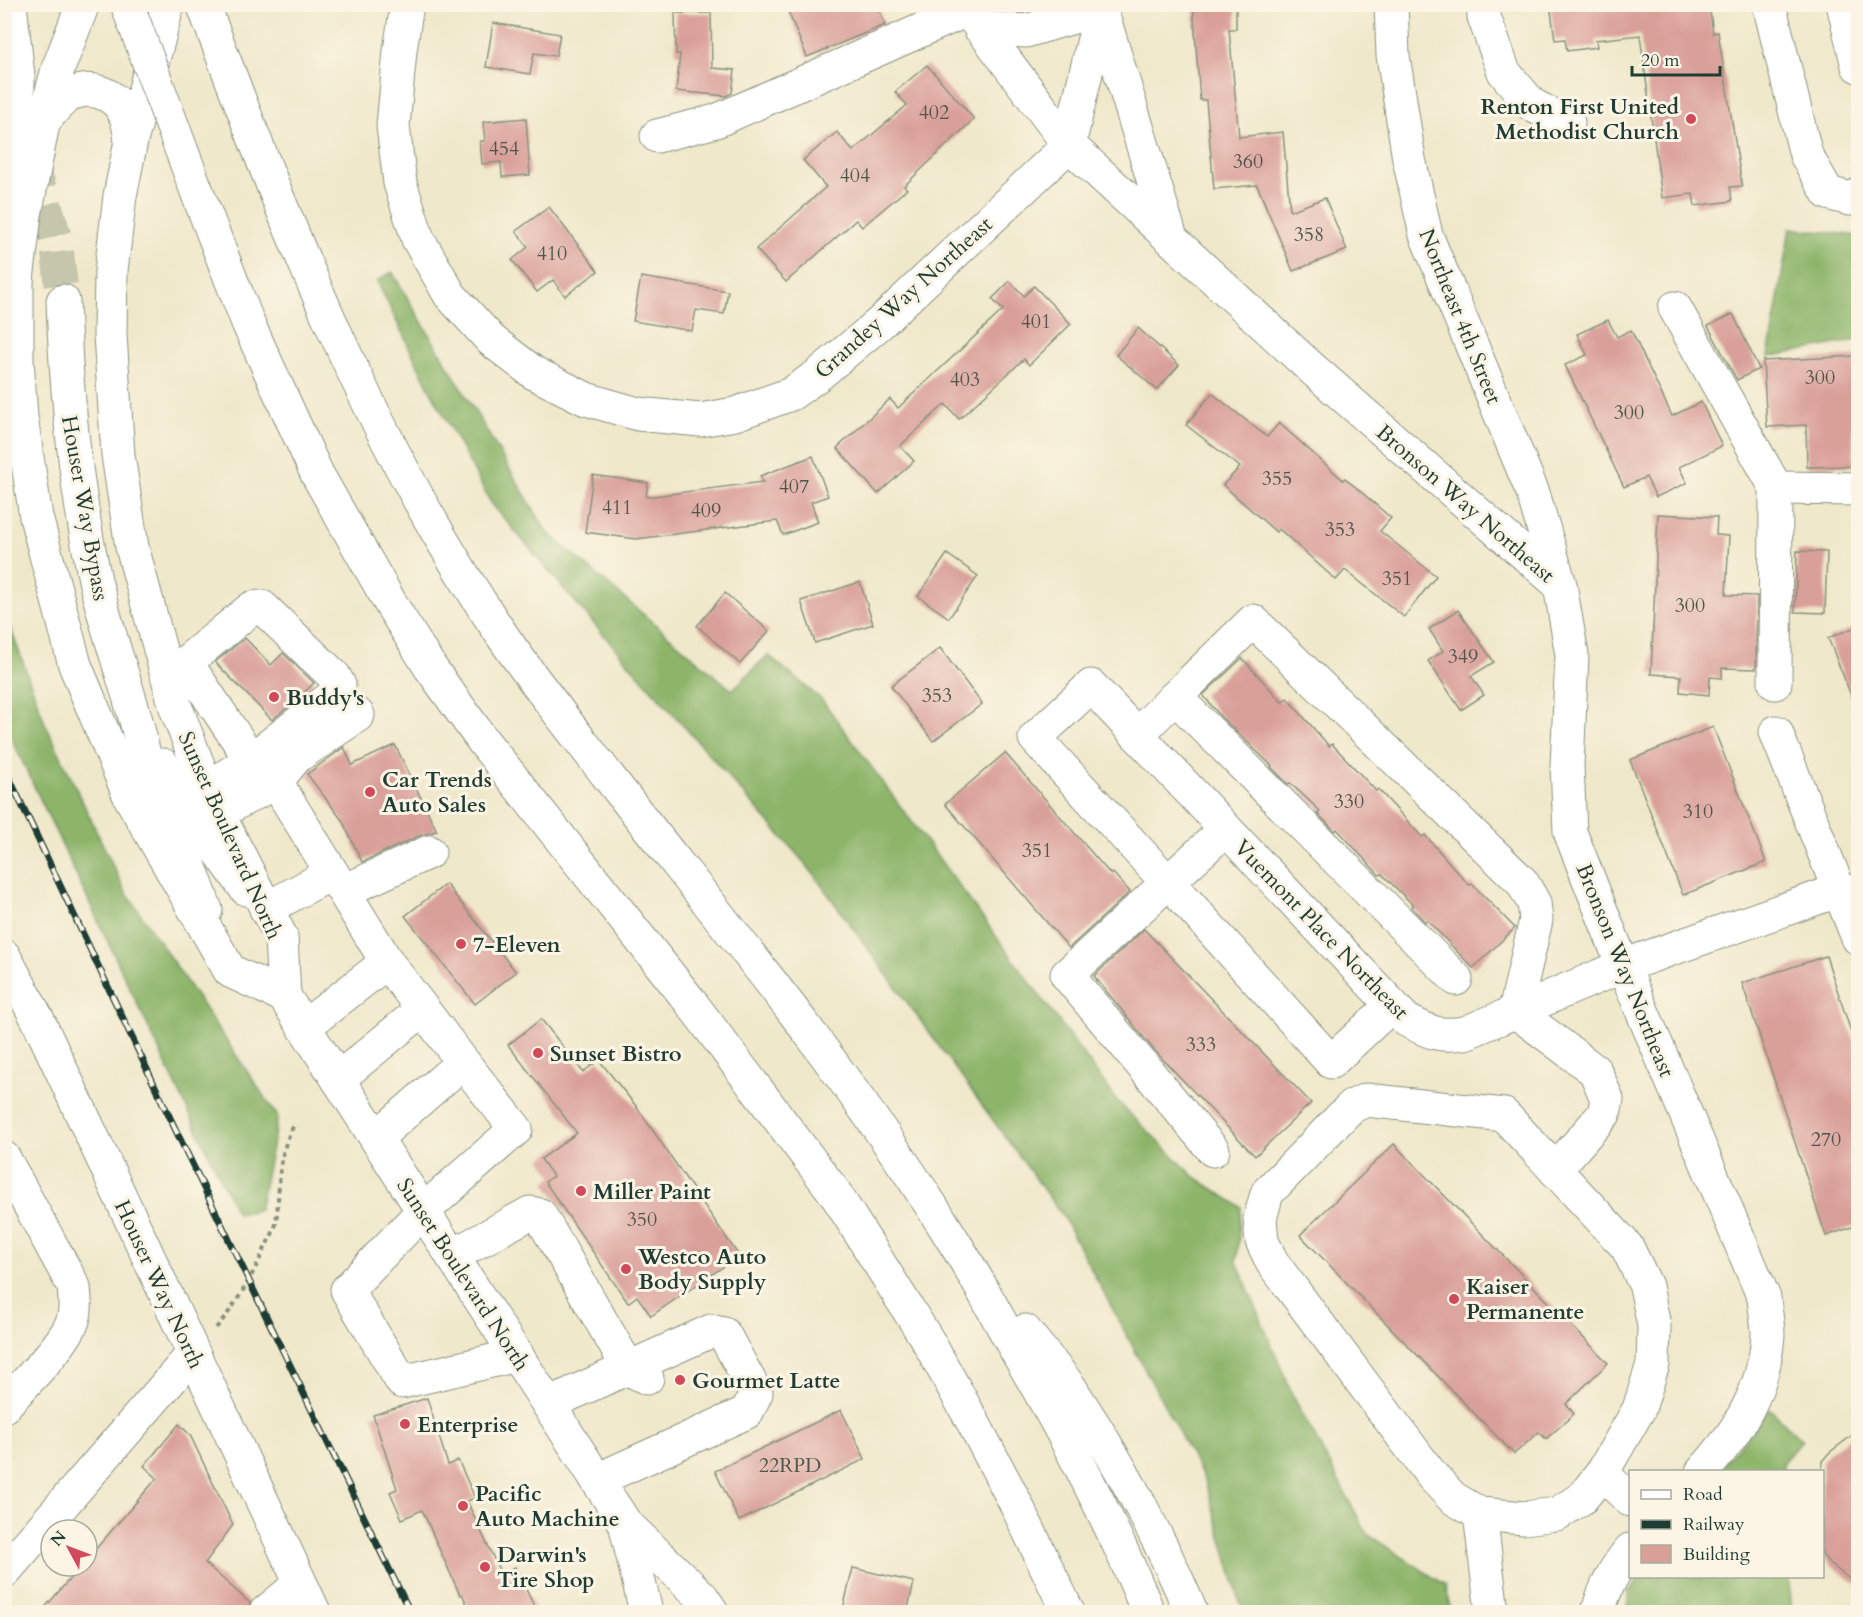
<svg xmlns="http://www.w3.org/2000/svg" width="1863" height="1617" font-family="Cardo,serif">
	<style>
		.forest { fill: #8db56b; stroke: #567950; stroke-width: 1.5 }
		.building { fill: #d99f99 }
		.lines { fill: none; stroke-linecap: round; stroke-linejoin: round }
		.minor-tunnel { stroke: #c6c6ac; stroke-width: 33; stroke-dasharray: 33 16; stroke-linecap: butt }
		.minor-casing { stroke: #88927f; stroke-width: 35 }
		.major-casing { stroke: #88927f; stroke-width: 35 }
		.highway-casing { stroke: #88927f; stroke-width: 35 }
		.path { stroke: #88927f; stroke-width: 4; stroke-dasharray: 4.5 4.5; stroke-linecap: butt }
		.minor { stroke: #fff; stroke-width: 33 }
		.major { stroke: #fff; stroke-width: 33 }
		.highway { stroke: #fff; stroke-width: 33 }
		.rail-casing { stroke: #1f3d34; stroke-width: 7 }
		.rail { stroke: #fcf5e5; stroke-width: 4.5; stroke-dasharray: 14; stroke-linecap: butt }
		.highway-bridge-casing { stroke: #88927f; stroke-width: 35; stroke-linecap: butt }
		.highway-bridge { stroke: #fff; stroke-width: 33 }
		.poi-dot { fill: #d1495b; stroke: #fcf5e5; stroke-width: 2 }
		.labels { text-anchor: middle; stroke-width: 6; stroke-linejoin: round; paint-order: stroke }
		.number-label { font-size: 20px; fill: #4e564d }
		.poi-label { font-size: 22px; font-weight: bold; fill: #1f3d34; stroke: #fcf5e5; text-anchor: start }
		.street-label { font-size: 22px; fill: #1f3d34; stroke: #fcf5e5 }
	</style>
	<rect width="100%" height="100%" fill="#fcf5e5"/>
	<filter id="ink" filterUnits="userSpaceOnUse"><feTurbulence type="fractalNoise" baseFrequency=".0167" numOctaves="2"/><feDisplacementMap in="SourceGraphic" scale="12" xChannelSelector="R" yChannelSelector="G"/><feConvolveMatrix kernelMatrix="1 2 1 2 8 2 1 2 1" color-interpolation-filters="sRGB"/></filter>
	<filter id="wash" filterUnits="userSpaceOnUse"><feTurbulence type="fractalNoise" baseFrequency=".008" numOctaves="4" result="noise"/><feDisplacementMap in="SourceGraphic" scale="24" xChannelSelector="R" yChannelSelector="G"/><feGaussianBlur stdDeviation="1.35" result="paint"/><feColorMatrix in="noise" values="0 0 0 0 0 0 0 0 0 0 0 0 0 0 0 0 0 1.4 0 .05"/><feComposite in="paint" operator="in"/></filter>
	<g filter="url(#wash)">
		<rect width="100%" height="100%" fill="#f0e8ca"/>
		<g class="forest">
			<path d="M1790,228L1858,236V340L1768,357Z"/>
			<path d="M392,272L547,532L732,690L768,655L822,700L1119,1103L1195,1177L1241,1207L1237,1262L1292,1394L1367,1534L1445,1585L1451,1612H1243L1205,1481L1062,1215L809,868L600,631L491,503L427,384L377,281Z"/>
			<path d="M5,613L45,723L125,891L278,1117L259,1210L237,1214L6,727L4,721Z"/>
			<path d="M1770,1409L1802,1440L1783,1462V1471L1717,1472Z"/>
			<path d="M1640,1576L1789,1577L1790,1604L1800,1612H1628V1593Z"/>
		</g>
		<g id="blocks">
			<g class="building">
				<path d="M785,4H877L885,25L807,57Z"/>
				<path d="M1193,4H1236V29H1229L1239,137L1283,132L1290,211L1325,198L1347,250L1293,271L1257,185L1214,189L1206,100H1200Z"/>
				<path d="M1550,4H1709L1713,33L1718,32L1742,186L1730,187L1732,201L1695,206L1693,194L1662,198L1640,35L1596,40L1597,47L1567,51L1565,39L1555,40Z"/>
				<path d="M675,13H711L712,68L735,70L732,93L726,96L676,91L680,54H676Z"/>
				<path d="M493,23L560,34L556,56L534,53L530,74L486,67Z"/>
				<path d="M927,65L974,119L904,186L907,189L862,227L856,220L786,282L756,249L826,187L803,160L837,132L853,151L907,105L895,92Z"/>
				<path d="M526,118L530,175L502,177L501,162L482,164L480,141H485L483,122Z"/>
				<path d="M549,207L598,271L565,296L553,280L537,292L512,260L528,247L516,231Z"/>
				<path d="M641,277L728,291L724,314L696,310L692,331L633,321Z"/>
				<path d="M1010,281L1024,296L1034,286L1071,324L1029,365L1024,359L959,419L945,404L900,446L914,461L878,494L837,448L890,399L898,408L1003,310L992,299Z"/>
				<path d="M1733,314L1759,369L1737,380L1708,326Z"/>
				<path d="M1608,320L1617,337L1631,330L1672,416L1701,402L1722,446L1679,467L1687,483L1656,497L1646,477L1624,487L1565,365L1587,355L1577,334Z"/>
				<path d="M1138,328L1179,365L1157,390L1116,355Z"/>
				<path d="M1858,356V422L1853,423L1854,466L1807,467L1806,425L1767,427L1763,361Z"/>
				<path d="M1212,393L1267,437L1279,423L1343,480L1345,478L1391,518L1380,531L1436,576L1404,617L1345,570L1336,580L1279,529L1276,532L1223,485L1240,467L1186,425Z"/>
				<path d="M813,456L828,496L811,502L818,522L783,535L777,521L636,539L585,532L593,475L648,483L646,497L763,482L760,476Z"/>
				<path d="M1658,514L1717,517L1716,535L1729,536L1726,595L1757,596L1756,669L1722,668V678L1710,677L1709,695L1680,692L1681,676L1651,674Z"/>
				<path d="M1797,551L1827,552L1825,613L1795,612Z"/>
				<path d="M947,554L978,576L949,618L918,596Z"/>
				<path d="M860,582L873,624L815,643L801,601Z"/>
				<path d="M725,593L769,631L740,664L697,626Z"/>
				<path d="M1458,610L1494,662L1471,676L1484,695L1461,710L1428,661L1443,651L1429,629Z"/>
				<path d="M1858,626V710H1857L1828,638Z"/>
				<path d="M245,638L271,665L283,653L314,683L292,704L272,720L215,662Z"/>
				<path d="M940,648L982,704L933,741L891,686Z"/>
				<path d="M1242,658L1282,702L1287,698L1329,746L1332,744L1376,791L1378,789L1422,837L1425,835L1469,885L1472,884L1515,928L1473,968L1427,920L1425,922L1411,907L1413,905L1382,874L1379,875L1337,829L1335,831L1317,813L1320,811L1290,783L1288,784L1271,767L1272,766L1221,717L1203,695Z"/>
				<path d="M1713,727L1766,862L1683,895L1630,760Z"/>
				<path d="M395,745L437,831L421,835L362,862L342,820L307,774L344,747L352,765Z"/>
				<path d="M1005,753L1111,875L1113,873L1130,892L1069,948L945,804Z"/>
				<path d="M446,884L516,972L475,1004L405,916Z"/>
				<path d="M1144,929L1311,1103L1255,1156L1154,1050L1094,976Z"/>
				<path d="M1826,956L1858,1053V1225L1826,1236L1742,983Z"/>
				<path d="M541,1019L583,1072L599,1060L636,1106L739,1256L651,1316L637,1296L628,1303L545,1182L553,1176L541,1159L577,1133L508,1045Z"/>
				<path d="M1394,1144L1608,1363L1566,1404L1574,1414L1546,1439L1539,1432L1514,1454L1300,1235Z"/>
				<path d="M427,1398L448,1465L458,1460L475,1498L467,1501L501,1574L515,1567L537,1612H471L462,1594L460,1595L422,1510L402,1519L390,1492L397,1489L373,1415Z"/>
				<path d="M841,1410L865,1459L739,1521L715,1471Z"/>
				<path d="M179,1424L190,1435L233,1525L205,1563L250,1603L248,1612H41L81,1566H87V1559L157,1478L144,1466Z"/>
				<path d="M1858,1431V1585L1830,1564L1822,1555V1461L1830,1452Z"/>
				<path d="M853,1568L914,1582L907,1612H860L843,1609Z"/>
			</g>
		</g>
	</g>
	<g filter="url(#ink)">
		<use href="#blocks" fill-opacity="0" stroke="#88927f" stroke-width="1.5"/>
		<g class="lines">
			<path class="minor-tunnel" d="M31,158L56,239L63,301"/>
			<g class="minor-casing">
				<g id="minor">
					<path d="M407,4L400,51L393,126L400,183L418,239L450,295L491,340L534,373L586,399L638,414L700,420L735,414L791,394L818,375L880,323L1069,145"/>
					<path d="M963,4L1069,145L1308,365L1560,585"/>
					<path d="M1391,4L1393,55L1409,159L1426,235L1533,493L1560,585L1572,655L1567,766L1570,832L1623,966L1764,1298C1765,1310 1768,1323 1768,1335C1764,1391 1739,1431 1702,1472"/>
					<path d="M1483,4L1484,17L1504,72L1532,105L1568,123"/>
					<path d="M1769,4L1806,155L1828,193L1850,199L1858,195"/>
					<path d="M1843,4L1858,66"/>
					<path d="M980,28L1026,31L1101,9L1171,238"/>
					<path d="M657,136L716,121L967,10"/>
					<path d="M1069,145L1101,9"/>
					<path d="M63,301C66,393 75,484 94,575C104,621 120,665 133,710C140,732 143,755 150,776C159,804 174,829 185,855C193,873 199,892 206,910"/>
					<path d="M1675,308L1776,488L1775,683"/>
					<path d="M1776,488L1858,489"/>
					<path d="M186,662L251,760"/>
					<path d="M168,677L252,608L262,607L334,676L339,685L334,695L251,760L207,788"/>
					<path d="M1175,697L1253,621L1522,882L1534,903L1536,920L1515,1011L1595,1071L1607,1099L1604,1114L1555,1170"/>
					<path d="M1776,732L1858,938"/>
					<path d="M1137,735L1175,697L1456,979"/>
					<path d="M163,765L185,804L246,889"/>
					<path d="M276,782L387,962L463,1062L376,1138"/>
					<path d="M218,813L276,782L296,757L358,715"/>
					<path d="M1169,884L1035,738L1091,686L1406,1020C1429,1032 1438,1037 1465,1033L1623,966L1840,890L1858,893"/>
					<path d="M344,891L429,852"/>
					<path d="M1183,898L1331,1062L1392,1005"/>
					<path d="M266,909L332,873"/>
					<path d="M4,956L38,1020L314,1612"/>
					<path d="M304,1027L387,962"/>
					<path d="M463,1062L516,1129L423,1211L347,1290L402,1382L517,1355"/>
					<path d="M338,1079L423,1009"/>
					<path d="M1366,1100L1504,1115L1627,1247L1646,1286L1654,1326L1653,1364L1639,1409L1602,1473L1582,1498L1557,1514L1524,1518L1480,1514L1453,1498L1433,1477L1272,1262L1262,1241L1260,1219L1267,1193L1351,1107Z"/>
					<path d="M1213,1150L1067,975L1226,829"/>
					<path d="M4,1158L74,1287C75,1299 77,1311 72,1323C62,1347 23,1385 4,1406"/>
					<path d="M452,1256L530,1213L540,1215L629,1369L647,1378"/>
					<path d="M548,1404L711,1331L724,1334L756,1393L747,1412L597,1480"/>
					<path d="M1602,1473L1630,1500"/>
					<path d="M1480,1514L1492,1612"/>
					<path d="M4,1572L193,1354"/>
					<path d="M266,1612L300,1584"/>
					<path d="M1598,1612C1604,1589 1614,1569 1630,1550"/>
				</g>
			</g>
			<g class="major-casing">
				<g id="major">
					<path d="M83,4L58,69L43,124L25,215L17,280V359L21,417L36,517L75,665L130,797L230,971L284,996"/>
					<path d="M168,4L131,141L120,196L111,271L110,335L118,455L132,547L176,708L213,804L281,937L284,996L625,1523L702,1597L712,1612"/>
					<path d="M44,122C51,112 57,104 67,97C88,82 118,94 126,117C129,125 130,133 131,141"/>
					<path d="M625,1523L646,1612"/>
				</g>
			</g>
			<g class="highway-casing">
				<g id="highway">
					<path d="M10,4L18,76L17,280"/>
					<path d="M203,4C287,227 370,443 506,641C538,687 574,732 608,776C676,863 746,948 812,1036C862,1104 912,1173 956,1245C978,1280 997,1316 1017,1352C1066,1436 1112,1522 1148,1612"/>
					<path d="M199,197L248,323L317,474L392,606L430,667L483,741L689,1000L835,1193L928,1341L974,1424L1014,1500L1068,1612"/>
					<path d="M1025,1331C1040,1350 1057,1369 1071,1389C1117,1459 1159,1535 1191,1612"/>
				</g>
			</g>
			<path class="path" d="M216,1328C238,1303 253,1274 267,1244C270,1238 275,1230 276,1223C281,1184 275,1160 295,1123"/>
			<use href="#minor" class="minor"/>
			<use href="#major" class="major"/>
			<use href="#highway" class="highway"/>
			<g class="rail-casing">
				<path id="rail" d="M4,767L180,1139L410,1612"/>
			</g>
			<use href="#rail" class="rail"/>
			<g class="highway-bridge-casing">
				<path id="highway-bridge" d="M127,4L199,197"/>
			</g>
			<use href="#highway-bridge" class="highway-bridge"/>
		</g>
	</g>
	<g class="poi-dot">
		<circle cx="1691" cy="119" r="6"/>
		<circle cx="274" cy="697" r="6"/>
		<circle cx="370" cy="792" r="6"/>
		<circle cx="461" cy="944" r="6"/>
		<circle cx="538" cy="1053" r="6"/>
		<circle cx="581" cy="1191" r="6"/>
		<circle cx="626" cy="1269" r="6"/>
		<circle cx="1454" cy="1299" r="6"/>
		<circle cx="680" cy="1380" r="6"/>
		<circle cx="405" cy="1424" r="6"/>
		<circle cx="463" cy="1506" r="6"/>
		<circle cx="485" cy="1567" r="6"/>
	</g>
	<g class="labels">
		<g class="number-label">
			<text x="934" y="119">402</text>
			<text x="504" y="155">454</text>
			<text x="1248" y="168">360</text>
			<text x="855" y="182">404</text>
			<text x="1309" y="241">358</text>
			<text x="552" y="260">410</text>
			<text x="1036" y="328">401</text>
			<text x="1820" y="384">300</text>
			<text x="965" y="386">403</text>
			<text x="1629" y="419">300</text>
			<text x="1277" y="485">355</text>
			<text x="794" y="493">407</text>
			<text x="617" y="514">411</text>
			<text x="706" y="517">409</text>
			<text x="1340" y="536">353</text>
			<text x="1397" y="585">351</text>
			<text x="1690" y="612">300</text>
			<text x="1463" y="663">349</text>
			<text x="937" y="702">353</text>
			<text x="1349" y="808">330</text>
			<text x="1698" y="818">310</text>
			<text x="1037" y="857">351</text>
			<text x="1201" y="1051">333</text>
			<text x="1826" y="1146">270</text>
			<text x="642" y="1226">350</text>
			<text x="790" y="1472">22RPD</text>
		</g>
		<g class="poi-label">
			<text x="1679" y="114" text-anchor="end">Renton First United<tspan x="1679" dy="25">Methodist Church</tspan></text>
			<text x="286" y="705">Buddy's</text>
			<text x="382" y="787">Car Trends<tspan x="382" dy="25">Auto Sales</tspan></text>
			<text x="473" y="952">7-Eleven</text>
			<text x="550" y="1061">Sunset Bistro</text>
			<text x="593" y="1199">Miller Paint</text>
			<text x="638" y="1264">Westco Auto<tspan x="638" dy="25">Body Supply</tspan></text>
			<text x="1466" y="1294">Kaiser<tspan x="1466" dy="25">Permanente</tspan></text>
			<text x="692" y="1388">Gourmet Latte</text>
			<text x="417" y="1432">Enterprise</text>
			<text x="475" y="1501">Pacific<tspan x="475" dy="25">Auto Machine</tspan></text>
			<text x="497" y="1562">Darwin's<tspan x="497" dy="25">Tire Shop</tspan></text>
		</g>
		<g class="street-label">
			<text transform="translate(903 297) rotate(-42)" y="8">Grandey Way Northeast</text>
			<text transform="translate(1461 316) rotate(68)" y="8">Northeast 4th Street</text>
			<text transform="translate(1466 503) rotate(41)" y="8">Bronson Way Northeast</text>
			<text transform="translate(86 508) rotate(80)" y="8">Houser Way Bypass</text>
			<text transform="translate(231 835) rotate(66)" y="8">Sunset Boulevard North</text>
			<text transform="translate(1322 929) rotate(46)" y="8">Vuemont Place Northeast</text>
			<text transform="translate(1626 970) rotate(68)" y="8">Bronson Way Northeast</text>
			<text transform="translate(464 1274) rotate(57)" y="8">Sunset Boulevard North</text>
			<text transform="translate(160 1284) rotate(65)" y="8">Houser Way North</text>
		</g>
	</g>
	<rect width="1863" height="1617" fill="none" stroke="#fcf5e5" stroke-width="24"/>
	<rect x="1629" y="1470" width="195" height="108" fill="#fcf5e5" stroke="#a4ab9e" stroke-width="1.5"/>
	<rect x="1641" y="1490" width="30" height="9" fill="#ffffff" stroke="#a4ab9e" stroke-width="1.5"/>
	<text x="1683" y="1500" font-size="18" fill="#1f3d34">Road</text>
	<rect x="1641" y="1520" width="30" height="9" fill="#1f3d34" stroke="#a4ab9e" stroke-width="1.5"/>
	<text x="1683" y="1530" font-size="18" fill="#1f3d34">Railway</text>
	<rect x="1641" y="1545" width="30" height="18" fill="#d99f99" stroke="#a4ab9e" stroke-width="1.5"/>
	<text x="1683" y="1560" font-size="18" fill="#1f3d34">Building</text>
	<g transform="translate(69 1548) rotate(311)"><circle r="28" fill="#fcf5e5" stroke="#a4ab9e" stroke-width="1.5"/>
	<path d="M0-4.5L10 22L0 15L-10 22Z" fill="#d1495b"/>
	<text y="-9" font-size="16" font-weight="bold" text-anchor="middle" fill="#1f3d34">N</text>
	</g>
	<path d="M1632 66v9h88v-9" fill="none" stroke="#1f3d34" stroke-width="3"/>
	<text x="1641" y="66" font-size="18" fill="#1f3d34" stroke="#fcf5e5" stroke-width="4.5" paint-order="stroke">20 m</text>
</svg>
